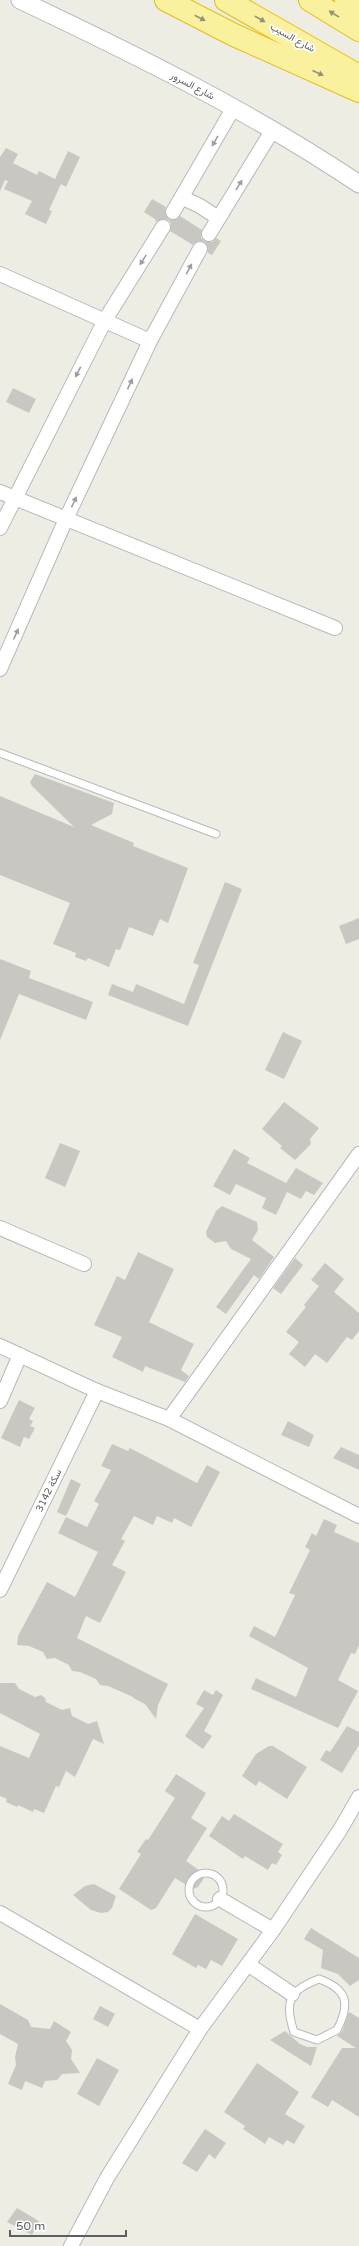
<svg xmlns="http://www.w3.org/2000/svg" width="359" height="2246" font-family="'Varela Round',Vazirmatn,sans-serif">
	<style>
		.building { fill: #c9c7c1 }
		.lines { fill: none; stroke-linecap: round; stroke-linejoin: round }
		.service-casing { stroke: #b6b8bd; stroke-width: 9 }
		.minor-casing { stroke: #b6b8bd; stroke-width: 16 }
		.tertiary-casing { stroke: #b6b8bd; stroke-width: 19 }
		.trunk-casing { stroke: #e7bd0a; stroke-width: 24 }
		.service { stroke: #fff; stroke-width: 7 }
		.minor { stroke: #fff; stroke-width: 14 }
		.tertiary { stroke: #fff; stroke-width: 17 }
		.trunk { stroke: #faf19e; stroke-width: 22 }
		.oneway { fill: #939178 }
		.oneway2 { fill: #9d9ea2 }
		.labels { text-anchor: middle; stroke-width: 3.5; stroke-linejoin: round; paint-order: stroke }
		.street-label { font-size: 10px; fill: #5c5e64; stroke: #fff }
	</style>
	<rect width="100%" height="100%" fill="#eeede4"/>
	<g class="building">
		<path d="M6,148L18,154L13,163L37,175L39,171L55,179L68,151L80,157L66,187L61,184L49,210L52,211L46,224L25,214L32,201L4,189L8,181L5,180L0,191V157Z"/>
		<path d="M152,199L166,207L165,212L168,219L173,220L180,216L202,230L201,238L205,241L213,242L216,238L221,241L212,255L208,253L207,245L204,242L199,241L193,245L170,231L171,223L168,220L163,219L156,222L155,219L144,212Z"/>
		<path d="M13,388L36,399L29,413L6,402Z"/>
		<path d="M35,774L114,803L112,814L91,825L134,843L133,846L188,868L168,923L160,919L153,936L129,927L120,950L116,949L109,967L88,958L86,961L75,957L76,953L53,944L70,903L0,875V796L74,827L32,786L30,782Z"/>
		<path d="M225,882L242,889L188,1026L108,995L112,984L133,992L136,984L184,1004L199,965L193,963Z"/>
		<path d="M359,918V939L346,944L339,926Z"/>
		<path d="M0,959L31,971L29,978L93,1002L86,1020L19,994L0,1040Z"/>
		<path d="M283,1032L302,1041L284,1079L265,1070Z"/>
		<path d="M284,1102L319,1128L310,1139L311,1144L295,1160L280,1148L282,1146L262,1129Z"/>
		<path d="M60,1143L80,1151L65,1187L45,1178Z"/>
		<path d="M234,1149L250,1158L247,1163L286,1183L296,1168L323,1183L314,1195L306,1191L301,1199L287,1192L276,1215L262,1208L266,1198L236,1184L230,1195L213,1186Z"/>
		<path d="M222,1206L257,1222L258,1230L252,1240L274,1257L259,1279L254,1275L226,1314L216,1307L251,1259L231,1249L226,1241L215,1243L207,1237L206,1232L216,1211Z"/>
		<path d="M138,1252L174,1269L149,1322L194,1344L181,1370L189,1376L185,1382L145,1366L143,1372L112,1357L122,1337L94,1325L117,1276L125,1280Z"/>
		<path d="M295,1258L303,1265L281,1294L273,1288Z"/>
		<path d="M325,1263L344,1279L334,1292L359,1313V1331L352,1340L347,1337L327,1363L315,1354L305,1367L289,1354L299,1342L286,1332L306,1307L304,1305L319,1286L311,1280Z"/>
		<path d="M19,1400L35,1408L29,1419L33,1421L30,1426L35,1428L29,1439L24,1437L20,1447L1,1438Z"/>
		<path d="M288,1421L314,1435L309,1447L281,1435Z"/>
		<path d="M112,1444L128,1451L130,1448L197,1483L207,1465L220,1472L191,1527L174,1518L172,1523L157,1516L153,1525L134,1516L121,1539L125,1541L112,1565L126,1572L101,1621L100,1623L86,1616L77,1638L168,1684L158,1705L156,1719L145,1704L133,1698V1697L108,1686L100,1685L96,1679L80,1672L72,1671L69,1665L55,1658L47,1659L43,1652L29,1646L17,1645L18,1636L47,1582L75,1597L98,1552L58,1533L66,1517L87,1527L99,1504L94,1501L111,1470L101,1466Z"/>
		<path d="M341,1447L359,1455V1470L333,1458Z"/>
		<path d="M71,1479L81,1484L66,1516L57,1512Z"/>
		<path d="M324,1519L337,1525L334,1532L359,1543V1645L355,1654L351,1653L338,1680L358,1691L338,1728L251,1689L256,1678L296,1697L308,1668L249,1636L254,1626L275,1637L295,1595L289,1593L310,1550L305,1547L312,1533L316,1536Z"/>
		<path d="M0,1683H15L19,1689L35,1697L41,1695L45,1698L46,1702L62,1710L70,1708L72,1716L88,1724L97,1721L104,1744L93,1739L75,1777L66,1771L59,1787L56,1786L44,1813L34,1809L33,1812L18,1805L17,1807L6,1802L7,1799L0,1796V1746L29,1758L40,1734L0,1713Z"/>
		<path d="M204,1690L213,1695L216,1690L223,1695L204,1731L212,1736L203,1749L185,1736L204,1708L196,1704Z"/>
		<path d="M347,1726L359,1732V1745L342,1773L320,1760L326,1750L330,1752Z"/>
		<path d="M269,1746H273L307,1767L287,1799L259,1781L256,1786L242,1776L256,1754Z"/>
		<path d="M176,1774L206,1793L191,1818L207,1828L186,1861L203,1873L204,1878L198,1887L193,1889L175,1878L156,1908L151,1910L119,1889L141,1854L137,1852L146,1839L148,1840L175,1798L165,1791Z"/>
		<path d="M234,1814L283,1844L278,1852L282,1855L276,1865L272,1863L268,1870L245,1856L243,1859L209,1836L222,1816L229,1821Z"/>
		<path d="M94,1884L116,1896L112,1908L108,1912L101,1913L91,1910L73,1895L85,1886Z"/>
		<path d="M195,1914L238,1939L222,1966L211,1960L206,1969L198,1965L196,1968L172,1954Z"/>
		<path d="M311,1928L359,1958V1980L350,1986L338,1974L321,1968L323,1950L304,1939Z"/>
		<path d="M0,2004L28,2020L31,2027L50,2029L54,2021L71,2032L66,2041L72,2050L71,2059L80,2073L62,2074L57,2080L45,2081L42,2088L25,2081L22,2090L8,2084L16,2065L15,2057L18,2044L0,2034Z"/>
		<path d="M100,2006L115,2014L108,2027L93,2019Z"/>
		<path d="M349,2012L359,2018V2117L332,2100L328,2107L311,2097L342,2048H356L337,2036L342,2032Z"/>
		<path d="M285,2031L300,2044L307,2047H317L311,2066L270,2040Z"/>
		<path d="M97,2058L119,2070L99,2106L77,2094Z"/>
		<path d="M257,2063L299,2092L285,2114L305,2126L294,2144L287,2140L283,2145L269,2137L265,2144L243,2129L245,2126L224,2112Z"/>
		<path d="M205,2129L226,2143L215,2159L209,2154L197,2172L182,2163Z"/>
		<path d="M17,2208L39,2221L32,2235L7,2222Z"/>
	</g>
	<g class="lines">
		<g class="service-casing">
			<g id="service">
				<path d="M0,753L216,834"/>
				<circle cx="206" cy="1890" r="17"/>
				<path d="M319,1979C347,1989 351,2003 337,2030L317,2040L294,2032C284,2002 289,1990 319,1979Z"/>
			</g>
		</g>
		<g class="minor-casing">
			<g id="minor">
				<path d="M183,198L200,206L218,218"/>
				<path d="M173,212L234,107"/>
				<path d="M209,234L272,131"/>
				<path d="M0,274L150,341"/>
				<path d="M0,492L335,628"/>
				<path d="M0,528L105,320L163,227"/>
				<path d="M0,669L66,519L150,341L200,249"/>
				<path d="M0,1228L84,1264"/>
				<path d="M0,1346L97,1391L169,1419L359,1516"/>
				<path d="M0,1401L20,1355"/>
				<path d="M169,1419L359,1154"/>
				<path d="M0,1590L97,1391"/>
				<path d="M220,1899L273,1930"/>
				<path d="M0,1913L200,2029"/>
				<path d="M249,1965L292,1994"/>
				<path d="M71,2246L107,2178L200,2029L273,1930L340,1830L359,1797"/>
			</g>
		</g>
		<g class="tertiary-casing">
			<path id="tertiary" d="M20,0C136,55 252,112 359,184"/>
		</g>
		<g class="trunk-casing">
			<g id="trunk">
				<path d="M166,0L234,35L359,91"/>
				<path d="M226,0L359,76"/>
				<path d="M310,0L359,30"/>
				<path d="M346,0L359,8"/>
			</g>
		</g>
		<use href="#service" class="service"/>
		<use href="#minor" class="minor"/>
		<use href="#tertiary" class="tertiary"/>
		<use href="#trunk" class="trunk"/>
	</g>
	<defs><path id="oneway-solid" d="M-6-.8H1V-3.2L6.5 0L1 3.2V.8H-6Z"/></defs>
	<g class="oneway">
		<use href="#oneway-solid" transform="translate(334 14) rotate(-148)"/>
		<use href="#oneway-solid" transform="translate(200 18) rotate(27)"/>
		<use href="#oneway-solid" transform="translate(260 19) rotate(29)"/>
		<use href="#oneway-solid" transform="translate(318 73) rotate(24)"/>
	</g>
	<g class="oneway2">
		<use href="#oneway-solid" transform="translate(215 141) rotate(120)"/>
		<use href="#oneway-solid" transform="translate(239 185) rotate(-58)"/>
		<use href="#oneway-solid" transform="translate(143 260) rotate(122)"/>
		<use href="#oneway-solid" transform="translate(189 269) rotate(-62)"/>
		<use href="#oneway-solid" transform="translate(78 372) rotate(117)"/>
		<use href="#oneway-solid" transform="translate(130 384) rotate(-65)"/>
		<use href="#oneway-solid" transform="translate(74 502) rotate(-65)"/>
		<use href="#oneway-solid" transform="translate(16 634) rotate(-66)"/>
	</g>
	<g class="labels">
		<g class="street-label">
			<text transform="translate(293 37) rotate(29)" y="4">شارع السيب</text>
			<text transform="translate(193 85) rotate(28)" y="4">شارع السرور</text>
			<text transform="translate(48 1490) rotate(-64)" y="4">سكة 3142</text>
		</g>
	</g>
	<path d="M10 2230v6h116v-6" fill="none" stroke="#5c5e64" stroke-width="2"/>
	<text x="16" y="2230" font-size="12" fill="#5c5e64" stroke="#ffffff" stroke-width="3" paint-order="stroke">50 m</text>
</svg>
